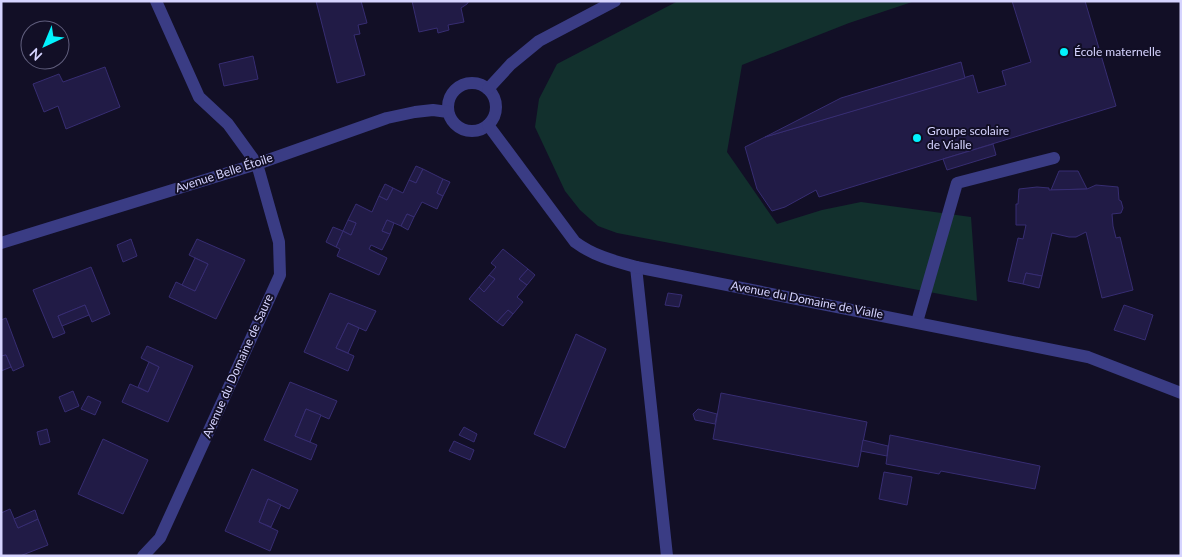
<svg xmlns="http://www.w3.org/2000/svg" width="1182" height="557" font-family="Lato,sans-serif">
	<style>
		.green { fill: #12302d }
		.building { fill: #211b46; stroke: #372d72 }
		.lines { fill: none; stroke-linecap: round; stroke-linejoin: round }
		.lane { stroke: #3a3c84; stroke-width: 12 }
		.street { stroke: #3a3c84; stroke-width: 12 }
		.poi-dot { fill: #02f2fd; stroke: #120f26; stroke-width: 2 }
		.labels { text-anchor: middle; stroke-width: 4; stroke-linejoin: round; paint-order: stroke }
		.poi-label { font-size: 12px; fill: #d6d4ff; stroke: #120f26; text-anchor: start }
		.street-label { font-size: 12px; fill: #d6d4ff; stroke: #120f26 }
	</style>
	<rect width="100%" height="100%" fill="#120f26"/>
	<path class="green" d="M678,1H915L849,23L742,65L727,152L777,224L822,210L861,202L971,217L977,301L617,233L598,226L580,210L565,191L535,127L539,99L557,64Z"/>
	<g class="building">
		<path d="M316,1H361L367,23L358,25L360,34L354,35L365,75L337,83Z"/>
		<path d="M412,1H469L467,4L461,8L464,22L448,25L449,30L438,33L437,28L419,32Z"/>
		<path d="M1012,1H1085L1116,106L819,197L816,190L785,207L772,211L757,189L745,147L765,137L973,75L978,93L1006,85L1002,71L1031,62Z"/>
		<path d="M253,56L258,79L224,86L219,64Z"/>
		<path d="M961,62L965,78L765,137L841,98Z"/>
		<path d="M105,67L120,107L66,129L58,106L44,112L33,84L59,74L63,82Z"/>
		<path d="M993,144L996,155L947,170L943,159Z"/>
		<path d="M416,166L423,169L416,183L409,180Z"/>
		<path d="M423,169L443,179L437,193L443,196L437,209L422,202L414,217L407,214L401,226L387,220L382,231L390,234L382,250L371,245L369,249L387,258L379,275L337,256L340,249L336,247L343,231L351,235L356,223L348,220L356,204L372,212L379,196L387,200L393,188L403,193L409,180L416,183Z"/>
		<path d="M1059,171H1078L1087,189L1051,190Z"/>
		<path d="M443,179L450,182L443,196L437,193Z"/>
		<path d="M385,184L393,188L387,200L379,196Z"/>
		<path d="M1096,185L1118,187L1119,200L1121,201L1123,208L1121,213L1112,214L1113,226L1116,238L1120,237L1133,290L1102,298L1086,232L1076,237H1069L1052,233L1042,276L1026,273L1023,284L1008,281L1018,238L1023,239L1026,225H1016V204H1018L1019,189L1037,187L1049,188V190L1087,189Z"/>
		<path d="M407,214L414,217L408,230L401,226Z"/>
		<path d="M348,220L356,223L351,235L343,231Z"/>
		<path d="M387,220L394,223L390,234L382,231Z"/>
		<path d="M333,227L343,231L336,247L326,242Z"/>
		<path d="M131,239L137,256L123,262L117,245Z"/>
		<path d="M197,239L245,260L216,319L169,297L176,282L195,291L208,264L189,255Z"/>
		<path d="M503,249L528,269L519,279L527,285L517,297L523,302L513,314L508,310L497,322L469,299L479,287L484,292L495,279L489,275L496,267L491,263Z"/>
		<path d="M195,258L208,264L195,291L182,285Z"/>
		<path d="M91,267L110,314L92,322L85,305L58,316L65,333L53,338L33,290Z"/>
		<path d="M528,269L535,275L527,285L519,279Z"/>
		<path d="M1026,273L1042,276L1039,288L1023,284Z"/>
		<path d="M489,275L495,279L484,292L479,287Z"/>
		<path d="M330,293L376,311L366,331L348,323L336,348L354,356L348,371L304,352Z"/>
		<path d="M668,293L682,295L679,307L665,305Z"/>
		<path d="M85,305L89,315L62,326L58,316Z"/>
		<path d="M1124,305L1153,315L1145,340L1114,330Z"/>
		<path d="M508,310L513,314L503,326L497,322Z"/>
		<path d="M6,318L24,366L13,371L6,355L1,356V320Z"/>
		<path d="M348,323L359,328L348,353L336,348Z"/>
		<path d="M576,334L606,349L565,448L534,434Z"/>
		<path d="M147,346L193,366L168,422L122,402L130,384L148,392L159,367L141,358Z"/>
		<path d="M6,355L11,367L1,371V356Z"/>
		<path d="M149,362L159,367L148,392L138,387Z"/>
		<path d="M290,382L337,401L329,419L306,409L295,436L317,445L311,460L264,440Z"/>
		<path d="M73,391L79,406L65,412L59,397Z"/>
		<path d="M721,393L867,422L858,467L713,439Z"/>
		<path d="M88,396L101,402L95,415L81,409Z"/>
		<path d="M306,409L321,415L310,442L295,436Z"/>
		<path d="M698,409L717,414L715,424L695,420L693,414Z"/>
		<path d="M464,427L477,434L474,442L459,435Z"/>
		<path d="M47,429L50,442L40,445L37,432Z"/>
		<path d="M890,435L1040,466L1035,489L941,471L939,474L886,464Z"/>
		<path d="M103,439L148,460L123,514L78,494Z"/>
		<path d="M863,440L888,446L887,456L861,451Z"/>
		<path d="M454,441L474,450L470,460L449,451Z"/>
		<path d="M252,469L298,490L289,509L268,499L259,522L278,531L270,551L225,531Z"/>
		<path d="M884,472L912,477L907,505L879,499Z"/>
		<path d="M268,499L281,505L271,527L259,522Z"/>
		<path d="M10,509L18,528L38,519L48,545L20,556H1V513Z"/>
		<path d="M35,510L38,519L18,528L14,519Z"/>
	</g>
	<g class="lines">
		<g class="lane">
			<path d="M636,267L667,556"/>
			<path d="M917,322L957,183L1054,158"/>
		</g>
		<g class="street">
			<circle cx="472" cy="107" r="24"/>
			<path d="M488,89L511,64L539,41L615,1"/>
			<path d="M488,125L575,242C594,256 614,261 636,267L1088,357L1181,393"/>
			<path d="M1,243L257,164L387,118L415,112L433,110L448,112"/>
			<path d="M143,556L160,538L280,275L279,242L257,164L228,124L199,97L156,1"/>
		</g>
	</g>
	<g class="poi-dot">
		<circle cx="1064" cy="52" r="5"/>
		<circle cx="917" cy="138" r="5"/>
	</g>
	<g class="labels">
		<g class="poi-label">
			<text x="1074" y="56">École maternelle</text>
			<text x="927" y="135">Groupe scolaire<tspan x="927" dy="14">de Vialle</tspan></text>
		</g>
		<g class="street-label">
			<text transform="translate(224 173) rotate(-18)" y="4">Avenue Belle Étoile</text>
			<text transform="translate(807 300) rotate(11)" y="4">Avenue du Domaine de Vialle</text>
			<text transform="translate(238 366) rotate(-66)" y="4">Avenue du Domaine de Saure</text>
		</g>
	</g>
	<rect width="1182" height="557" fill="none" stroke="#d6d4ff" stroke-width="5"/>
	<g transform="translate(45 45) rotate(224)"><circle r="24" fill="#120f26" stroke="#605e7d"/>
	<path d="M0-4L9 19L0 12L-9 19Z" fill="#02f2fd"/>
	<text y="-8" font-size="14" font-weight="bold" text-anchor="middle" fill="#d6d4ff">N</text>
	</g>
</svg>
